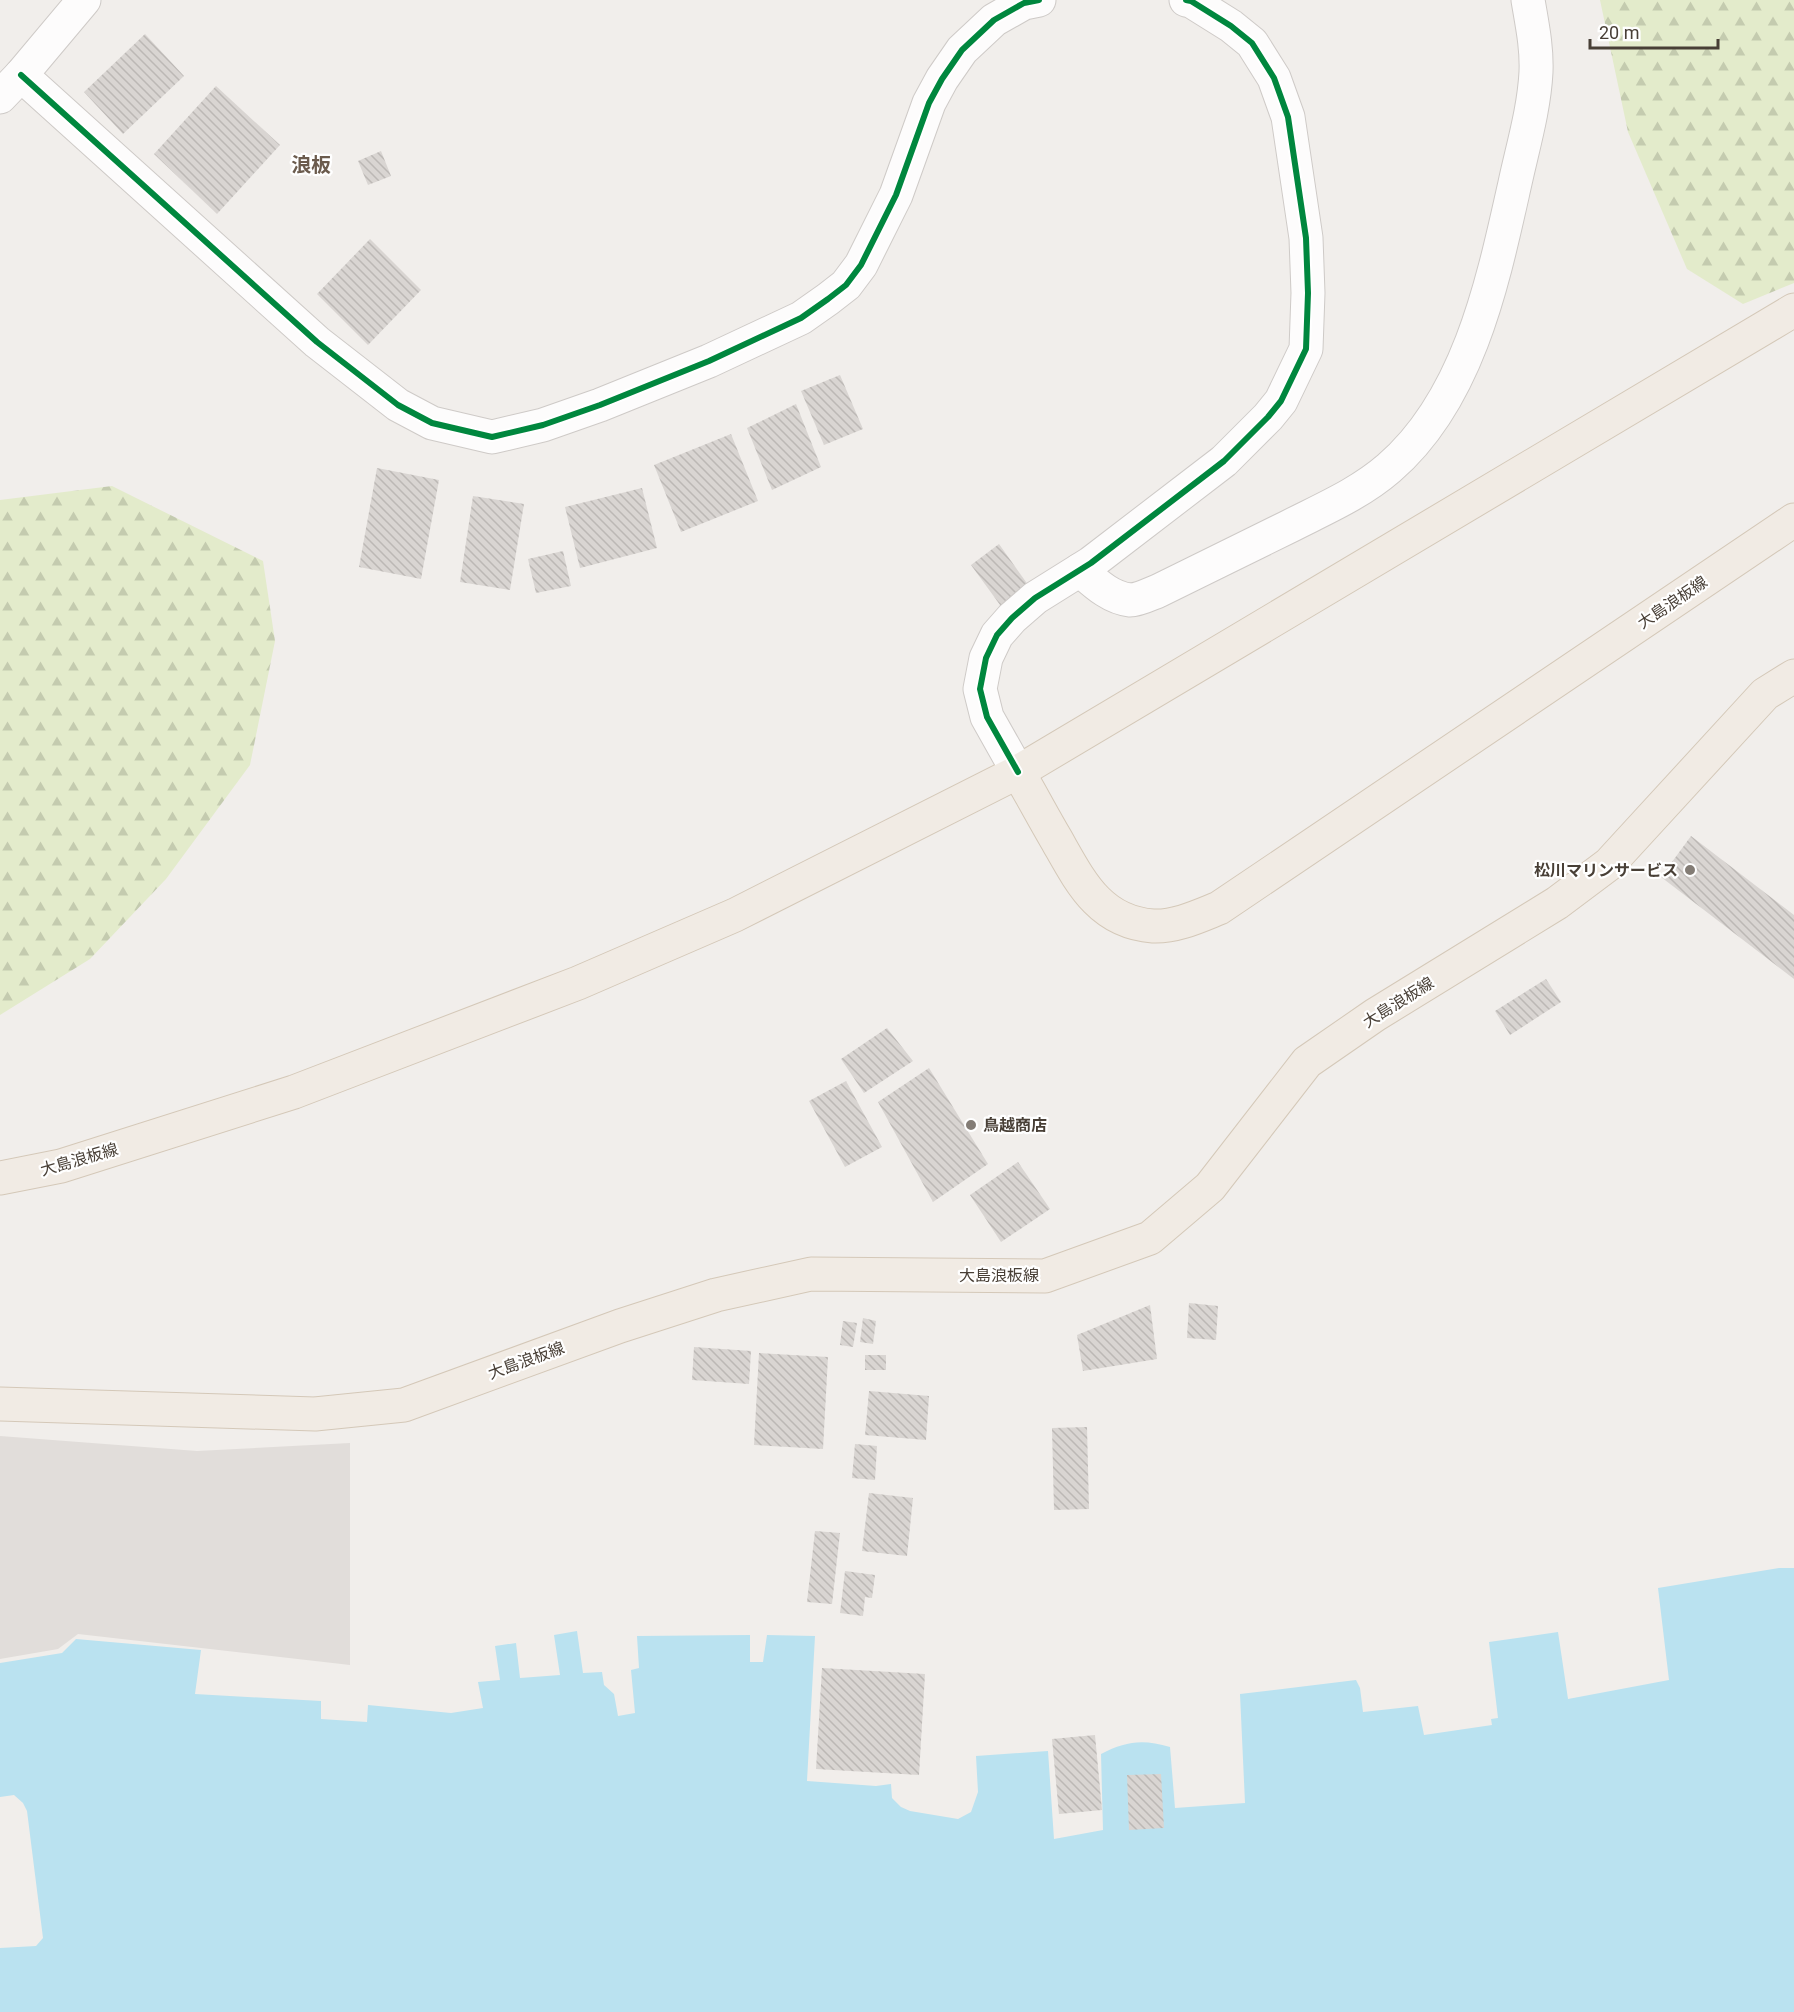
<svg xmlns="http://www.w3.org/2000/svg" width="1794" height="2012" font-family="Roboto,'Noto Sans JP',sans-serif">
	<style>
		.forest { fill: url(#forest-firs) }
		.parking { fill: #e1ddda }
		.water { fill: #bae2f0 }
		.building { fill: url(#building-back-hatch) }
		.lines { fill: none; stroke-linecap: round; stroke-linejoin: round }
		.minor-casing { stroke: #cecac7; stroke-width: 35 }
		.major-casing { stroke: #d4c8b8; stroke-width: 35 }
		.minor { stroke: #fdfcfc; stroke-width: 33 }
		.major { stroke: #f1ebe4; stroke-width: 33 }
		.cycleway-casing { stroke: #fff; stroke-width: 10 }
		.cycleway { stroke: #00873e; stroke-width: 6 }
		.poi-dot { fill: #837c75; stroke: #fff; stroke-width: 2 }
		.labels { text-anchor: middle; stroke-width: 4.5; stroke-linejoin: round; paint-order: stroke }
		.street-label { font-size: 16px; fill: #483f36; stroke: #fff }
		.poi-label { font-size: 16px; font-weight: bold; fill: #483f36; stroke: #fff; text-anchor: end }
		.quarter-label { font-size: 20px; font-weight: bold; fill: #6b5b4d; stroke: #fff }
	</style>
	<defs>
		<pattern id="forest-firs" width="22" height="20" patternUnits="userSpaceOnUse" patternTransform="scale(1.5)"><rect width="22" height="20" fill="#e3ebcb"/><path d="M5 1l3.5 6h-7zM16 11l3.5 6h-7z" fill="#c4cbaf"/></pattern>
		<pattern id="building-back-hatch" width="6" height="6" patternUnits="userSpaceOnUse" patternTransform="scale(1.5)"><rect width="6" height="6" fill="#d9d5d2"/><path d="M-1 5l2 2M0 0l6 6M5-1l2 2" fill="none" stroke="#bcb8b5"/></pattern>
	</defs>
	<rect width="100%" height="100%" fill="#f1eeeb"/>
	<g class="forest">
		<path d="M1600,0H1794V283L1743,304L1687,269L1628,132Z"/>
		<path d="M112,486L263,561L275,641L250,765L166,879L90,959L0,1015V500Z"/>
	</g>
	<path class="parking" d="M0,1436L197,1451L350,1443V1665L78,1634L58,1649L0,1659Z"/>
	<path class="water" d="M1779,1568H1794V2012H0V1948L36,1946L43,1938L27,1811L23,1803L14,1795L0,1797V1663L62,1653L76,1639L201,1650L195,1694L321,1701V1719L367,1722L368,1705L451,1713L483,1708L478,1682L500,1680L495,1646L516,1643L520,1678L560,1675L554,1635L577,1631L583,1673L602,1672L604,1685L614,1694L618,1716L635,1713L631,1670L639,1668L637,1636L750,1635V1662H763L767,1635L815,1636L807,1781L876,1786L891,1784L892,1798L901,1807L910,1811L958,1819L971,1812L978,1792L976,1756L1048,1751L1054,1839L1103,1830L1101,1754C1126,1741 1143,1739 1170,1747L1175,1808L1245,1803L1240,1694L1356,1680L1360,1688L1363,1712L1418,1706L1424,1735L1492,1725L1491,1719L1498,1718L1489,1642L1558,1632L1568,1699L1669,1680L1658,1588Z"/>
	<g class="building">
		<path d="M145,34L184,76L123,134L84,92Z"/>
		<path d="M216,86L280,145L217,214L154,154Z"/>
		<path d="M381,151L391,176L368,185L358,161Z"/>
		<path d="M370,239L421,290L368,345L317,294Z"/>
		<path d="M840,375L863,429L824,445L801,391Z"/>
		<path d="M796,404L821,467L772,490L747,428Z"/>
		<path d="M731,434L758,501L681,532L654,465Z"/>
		<path d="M377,468L439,480L421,579L359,567Z"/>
		<path d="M642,488L657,548L580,568L565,507Z"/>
		<path d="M473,496L524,504L510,590L460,582Z"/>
		<path d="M999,544L1031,589L1003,609L971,565Z"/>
		<path d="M563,551L571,586L536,593L528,559Z"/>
		<path d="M1691,836L1794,915V979L1661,877Z"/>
		<path d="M1546,979L1561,1002L1510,1035L1495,1011Z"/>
		<path d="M887,1028L913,1061L864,1093L841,1059Z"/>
		<path d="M929,1068L988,1164L933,1202L878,1102Z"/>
		<path d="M846,1081L882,1147L845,1167L809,1101Z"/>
		<path d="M1018,1162L1050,1209L1001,1242L970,1195Z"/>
		<path d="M1189,1303L1218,1306L1216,1340L1187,1338Z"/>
		<path d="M1150,1305L1157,1359L1083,1371L1077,1335Z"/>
		<path d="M863,1318L876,1321L873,1344L860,1342Z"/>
		<path d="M843,1321L857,1323L853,1347L840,1345Z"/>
		<path d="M694,1347L751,1351L749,1384L692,1380Z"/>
		<path d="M759,1353L828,1357L823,1449L754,1445Z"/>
		<rect x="865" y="1355" width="21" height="15"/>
		<path d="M869,1391L929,1396L926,1440L865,1435Z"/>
		<path d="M1087,1427L1089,1509L1054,1510L1052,1428Z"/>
		<path d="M855,1444L877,1446L875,1480L852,1478Z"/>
		<path d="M869,1493L913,1498L907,1556L862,1551Z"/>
		<path d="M815,1531L840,1533L832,1604L807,1602Z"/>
		<path d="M845,1571L875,1575L872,1598L865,1597L863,1616L840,1613Z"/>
		<path d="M822,1668L925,1674L919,1775L816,1769Z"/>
		<path d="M1095,1735L1102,1810L1059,1814L1052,1739Z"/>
		<path d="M1161,1774L1164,1828L1129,1830L1127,1775Z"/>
	</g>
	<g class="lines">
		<g class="minor-casing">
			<g id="minor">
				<path d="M21,75L317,342L398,405L432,423L492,437L543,425L600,405L709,361L801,318L828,299L846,285L861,265L896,195L929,103L942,79L962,50L994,20L1024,3L1039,0"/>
				<path d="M0,97L21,75L84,0"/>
				<path d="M1080,570C1094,582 1110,598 1130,600C1139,600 1150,594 1158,591C1201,570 1245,548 1288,527C1323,509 1359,494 1389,468C1469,399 1493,281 1515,183C1523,146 1534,110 1536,72C1537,47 1532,24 1528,0"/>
				<path d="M1018,772L987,717L980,689L986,658L997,635L1012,618L1035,598L1091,563L1224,461L1268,417L1281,401L1306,349L1308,293L1306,238L1288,117L1274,78L1252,43L1231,26L1191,1L1186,0"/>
			</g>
		</g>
		<g class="major-casing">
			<g id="major">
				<path d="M1018,772C1031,794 1043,817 1056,839C1080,881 1099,922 1153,926C1176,927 1199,916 1219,908L1794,520"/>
				<path d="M0,1178L61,1166L294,1092L578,983L735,915L1018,772L1794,310"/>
				<path d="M0,1404L315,1414L404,1405L620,1326L716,1295L811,1274L1045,1276L1150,1238L1210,1187L1307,1062L1375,1015L1557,903L1609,864L1765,694L1794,676"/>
			</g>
		</g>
		<use href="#minor" class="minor"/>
		<use href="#major" class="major"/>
		<g class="cycleway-casing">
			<g id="cycleway">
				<path d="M21,75L317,342L398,405L432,423L492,437L543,425L600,405L709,361L801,318L828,299L846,285L861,265L896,195L929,103L942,79L962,50L994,20L1024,3L1039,0"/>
				<path d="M1018,772L987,717L980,689L986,658L997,635L1012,618L1035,598L1091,563L1224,461L1268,417L1281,401L1306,349L1308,293L1306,238L1288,117L1274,78L1252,43L1231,26L1191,1L1186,0"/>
			</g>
		</g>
		<use href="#cycleway" class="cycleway"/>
	</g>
	<g class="poi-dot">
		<circle cx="1690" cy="870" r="6"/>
		<circle cx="971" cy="1125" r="6"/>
	</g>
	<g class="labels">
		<g class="street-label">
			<text transform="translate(1672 602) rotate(-34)" y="6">大島浪板線</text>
			<text transform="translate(1398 1002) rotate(-32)" y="6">大島浪板線</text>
			<text transform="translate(79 1159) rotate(-16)" y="6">大島浪板線</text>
			<text x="999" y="1281">大島浪板線</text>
			<text transform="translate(526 1360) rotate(-20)" y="6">大島浪板線</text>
		</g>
		<g class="poi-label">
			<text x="1678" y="876">松川マリンサービス</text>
			<text x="983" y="1131" text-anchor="start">鳥越商店</text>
		</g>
		<g class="quarter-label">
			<text x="311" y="172">浪板</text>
		</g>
	</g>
	<path d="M1590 39v9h128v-9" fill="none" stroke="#483f36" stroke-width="3"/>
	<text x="1599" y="39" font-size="18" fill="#483f36" stroke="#ffffff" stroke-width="4.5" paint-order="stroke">20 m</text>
</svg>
